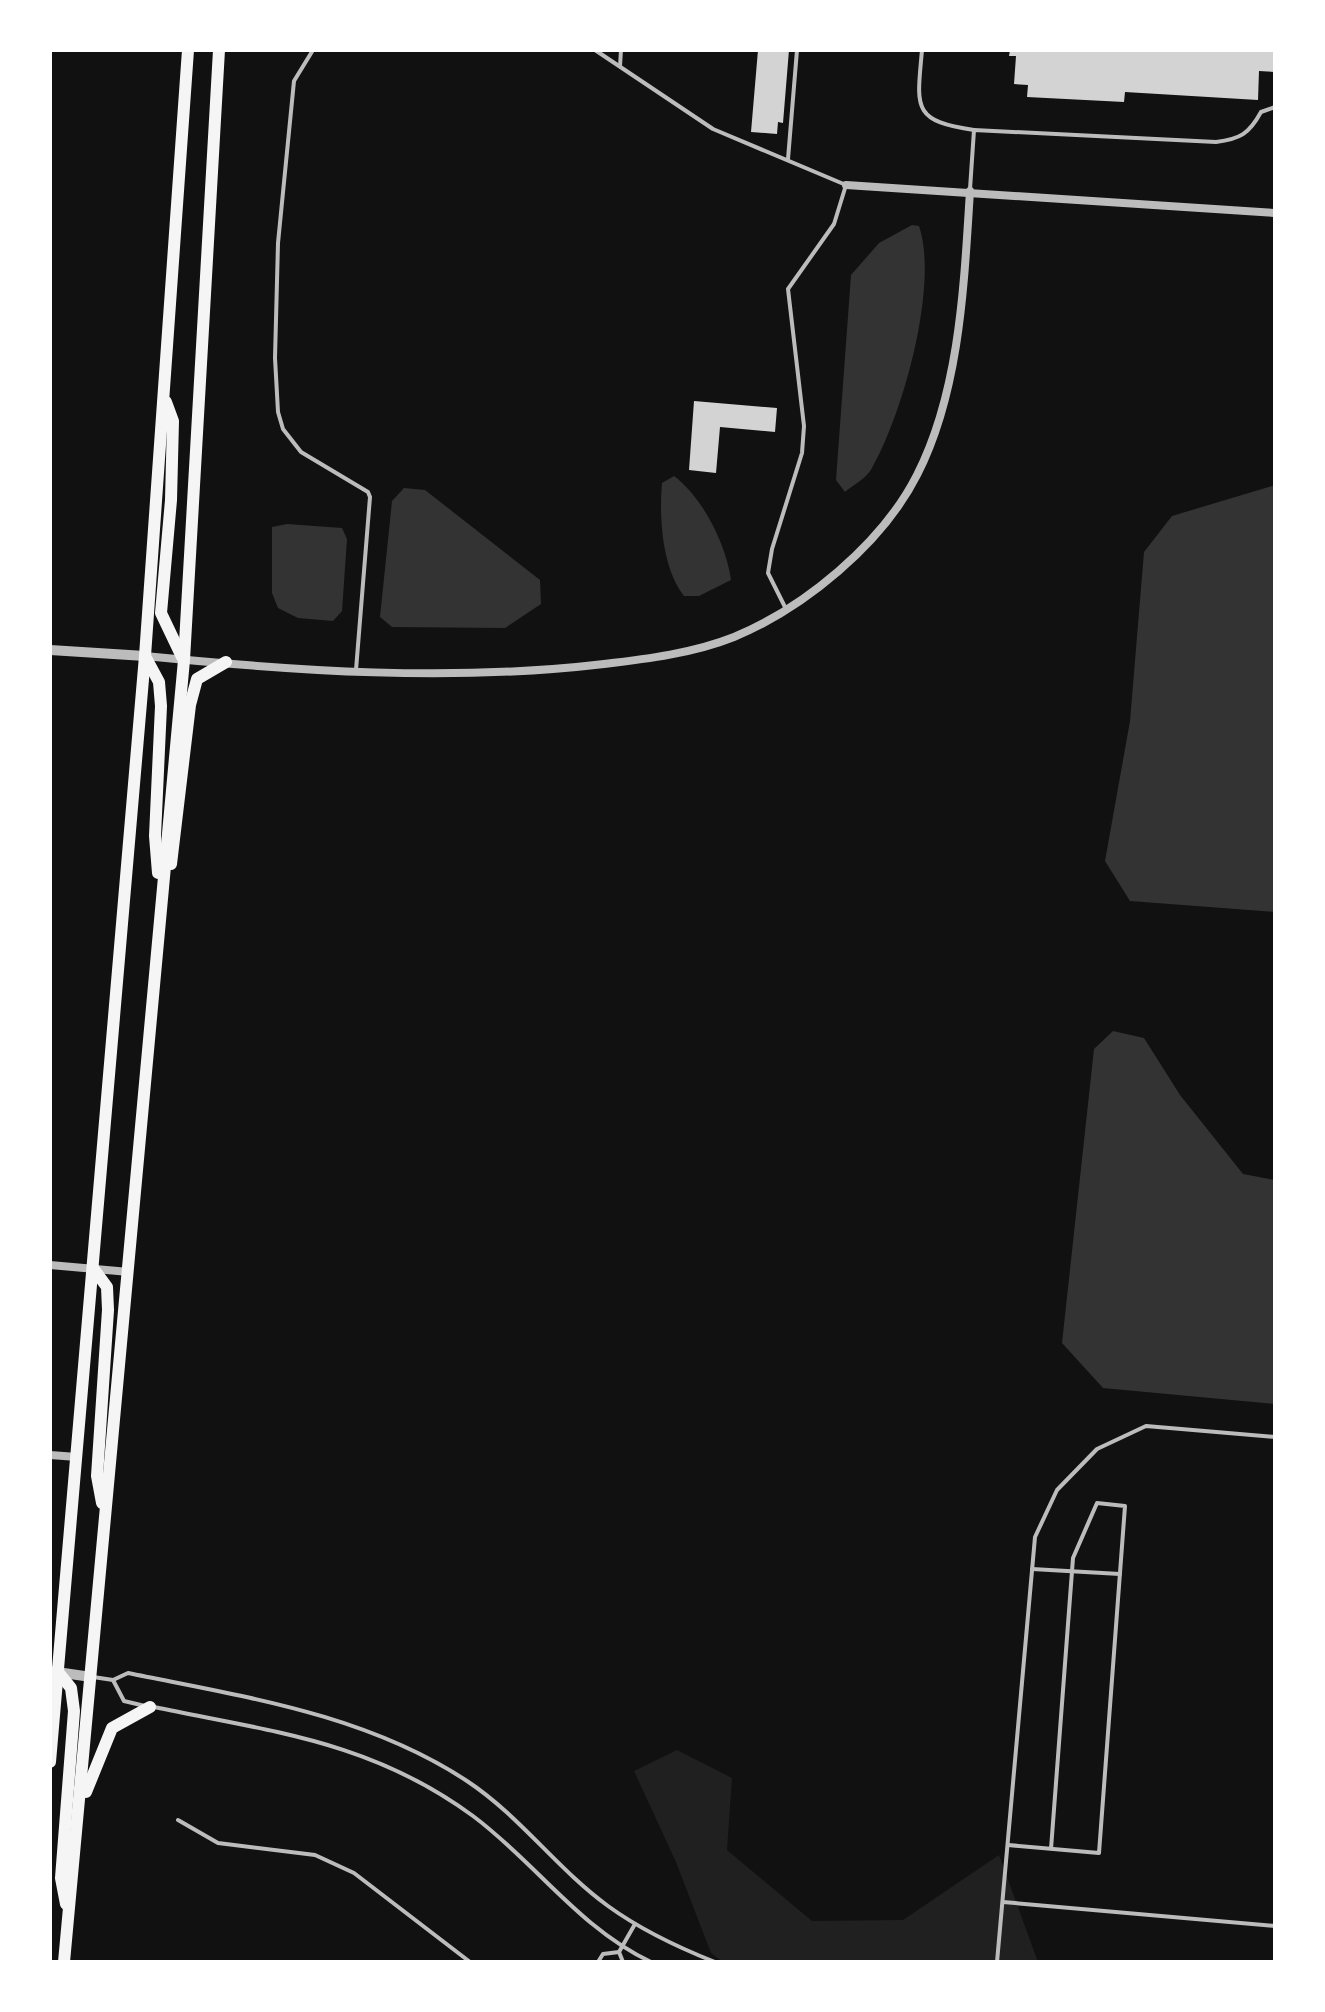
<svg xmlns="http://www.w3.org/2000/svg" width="1325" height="2012" font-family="'Nunito Sans',sans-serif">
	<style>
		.green { fill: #202020 }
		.water { fill: #333 }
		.building { fill: #d3d3d3 }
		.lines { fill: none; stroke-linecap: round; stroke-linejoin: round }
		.service { stroke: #bcbcbc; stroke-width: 4 }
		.minor { stroke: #bcbcbc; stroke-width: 8 }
		.tertiary { stroke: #bcbcbc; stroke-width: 10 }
		.primary { stroke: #f5f5f5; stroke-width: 12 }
	</style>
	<rect width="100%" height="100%" fill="#111"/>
	<path class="green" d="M677,1750L732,1778L727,1850L812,1921L903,1920L999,1855L1038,1962H723L711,1953L676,1862L634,1771Z"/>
	<g class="water">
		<path d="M912,225L919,226C939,285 903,414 872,468C867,478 853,485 845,492L836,480L851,275L879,243Z"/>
		<path d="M674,476C703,498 726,544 731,580L699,596H684C662,568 659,518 662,483Z"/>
		<path d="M1275,485V912L1130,901L1105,861L1130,721L1144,552L1172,516Z"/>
		<path d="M404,488L425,490L540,580L541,604L505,628L392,627L380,617L392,501Z"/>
		<path d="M287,524L342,528L347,539L342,611L333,621L298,618L278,608L272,593V527Z"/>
		<path d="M1113,1031L1144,1038L1180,1095L1243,1174L1275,1180V1404L1103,1388L1062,1343L1094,1049Z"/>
	</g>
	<g class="building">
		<path d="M758,50H789L783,123L778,122L777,134L751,132Z"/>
		<path d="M1010,50H1275V72L1259,71L1258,100L1125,92L1124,102L1027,97L1028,85L1014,84L1016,56H1009Z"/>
		<path d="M694,401L777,408L775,432L720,427L716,473L689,470Z"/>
	</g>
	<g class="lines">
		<g class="service">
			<path d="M313,50L294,81L278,243L275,358L278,412L283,429L301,452L368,492L370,497L356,670"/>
			<path d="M595,50L713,129L846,185L834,224L788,289L804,426L802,453L772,549L768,573L786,609"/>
			<path d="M922,50C917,107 911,121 974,130"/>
			<path d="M620,66L621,50"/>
			<path d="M788,159L797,50"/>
			<path d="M970,189L974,130L1216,142C1240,139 1249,134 1261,112L1275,107"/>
			<path d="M1032,1569L1120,1574"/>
			<path d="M93,1677L113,1680L128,1673C245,1697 365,1714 467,1781C520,1816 557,1869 608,1906C641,1930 677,1947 715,1962"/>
			<path d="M113,1680L124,1701L145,1706"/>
			<path d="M154,1707C273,1732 371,1741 473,1816C535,1862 579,1928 651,1962"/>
			<path d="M178,1820L218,1843L315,1855L354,1873L470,1962"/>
			<path d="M1008,1845L1099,1853L1125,1506L1097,1503L1073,1558L1051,1849"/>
			<path d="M1003,1902L1275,1926"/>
			<path d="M598,1962L603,1954L619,1952"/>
			<path d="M623,1962L619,1952L635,1924"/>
			<path d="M997,1962L1035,1537L1057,1490L1097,1449L1146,1426L1275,1437"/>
		</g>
		<g class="minor">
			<path d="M846,185L1275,213"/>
			<path d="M145,656C296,671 452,682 604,664C647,659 694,653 734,637C804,608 882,544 917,475C960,391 964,284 970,191"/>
			<path d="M50,1265L129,1272"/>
			<path d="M50,1455L77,1457"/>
		</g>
		<g class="tertiary">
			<path d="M50,650L145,656"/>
			<path d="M50,1671L91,1677"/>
		</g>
		<g class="primary">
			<path d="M166,402L173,421L171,500L161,613L182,657"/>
			<path d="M145,656L159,682L161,706L155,836L158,873"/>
			<path d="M171,864L190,705L197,679L226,662"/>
			<path d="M93,1268L107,1287L108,1310L97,1476L102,1503"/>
			<path d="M58,1672L71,1688L74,1711L61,1878L66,1904"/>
			<path d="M50,1762L145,656L188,50"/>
			<path d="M86,1792L112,1728L150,1707"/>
			<path d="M64,1962L184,660L219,50"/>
		</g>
	</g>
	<rect width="1325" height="2012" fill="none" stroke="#ffffff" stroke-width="104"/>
</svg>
